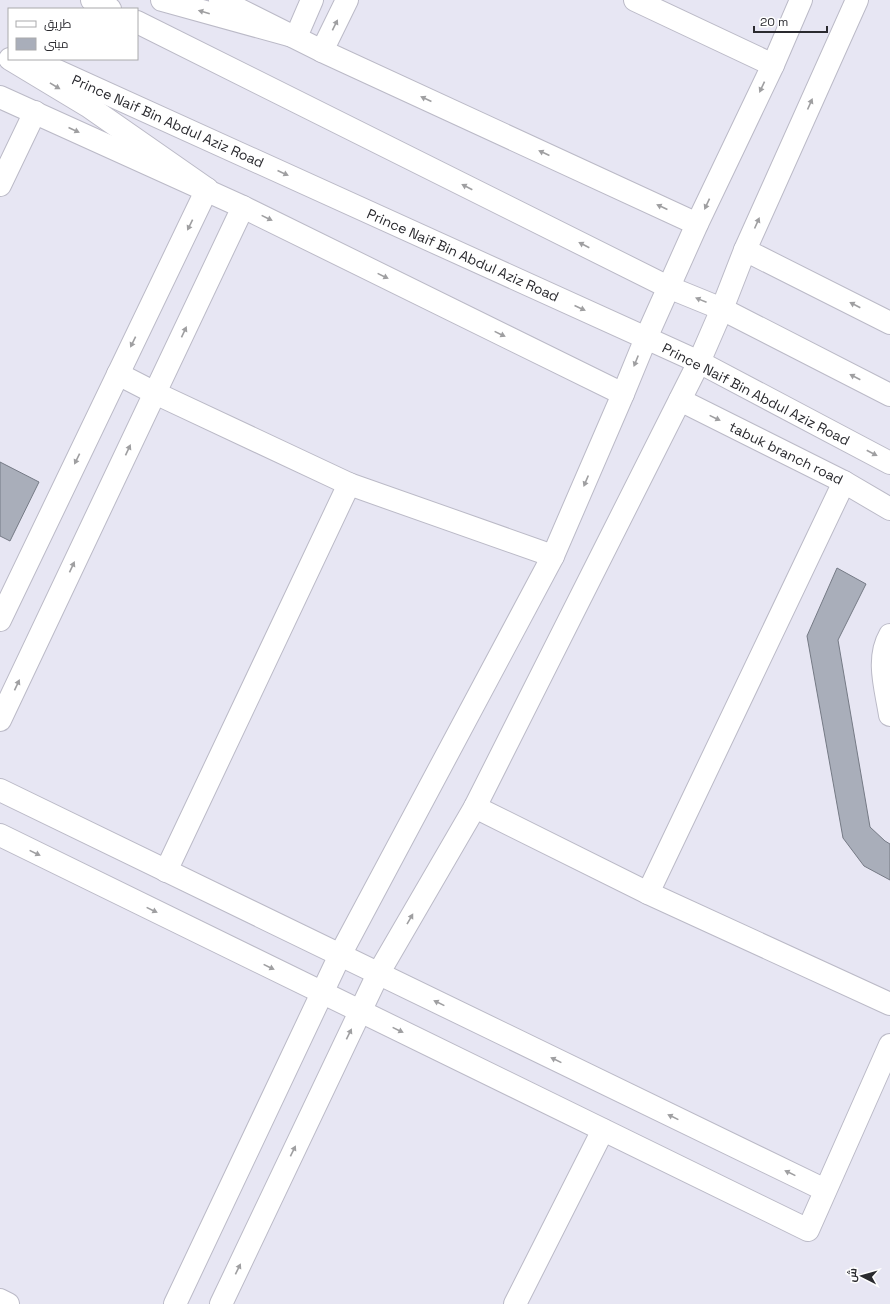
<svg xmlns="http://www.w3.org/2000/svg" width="890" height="1304" font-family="'Space Grotesk',Cairo,sans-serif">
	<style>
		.building { fill: #a9aeba; stroke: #757a85 }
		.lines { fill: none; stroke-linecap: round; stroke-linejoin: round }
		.minor-casing { stroke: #bbbac7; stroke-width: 24 }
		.major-casing { stroke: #bbbac7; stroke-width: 24 }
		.highway-casing { stroke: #bbbac7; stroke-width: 24 }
		.minor { stroke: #fff; stroke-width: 22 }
		.major { stroke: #fff; stroke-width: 22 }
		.highway { stroke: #fff; stroke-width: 22 }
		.oneway { fill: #9f9fa1 }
		.labels { text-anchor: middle; stroke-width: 3; stroke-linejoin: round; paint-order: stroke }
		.street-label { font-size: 14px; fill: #2a2a2f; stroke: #fff }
	</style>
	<rect width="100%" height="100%" fill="#e7e6f3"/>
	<g class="building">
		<path d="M0,462L39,482L10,541L0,536Z"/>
		<path d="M837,568L866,584L838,640L870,827L885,841L890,844V880L864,866L843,838L807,636Z"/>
	</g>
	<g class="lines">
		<g class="minor-casing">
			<g id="minor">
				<path d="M635,0L773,65"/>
				<path d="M296,37L312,0"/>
				<path d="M322,51L347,0"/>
				<path d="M0,185L35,112"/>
				<path d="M118,374L155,393L349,484L553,556"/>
				<path d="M0,620L207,189"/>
				<path d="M890,635C876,659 886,689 890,715"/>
				<path d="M0,720L243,207"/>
				<path d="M0,790L825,1190"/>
				<path d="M475,807L648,893L890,1004"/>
				<path d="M0,835L808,1230L890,1045"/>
				<path d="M166,871L349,484"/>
				<path d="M648,893L844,482"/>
				<path d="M0,1300L8,1304"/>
				<path d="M515,1304L603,1130"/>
			</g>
		</g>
		<g class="major-casing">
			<g id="major">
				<path d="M220,0L322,51L697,224"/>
				<path d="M0,97L243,207L623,394"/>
				<path d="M745,250L890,323"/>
				<path d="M680,400L844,482L890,509"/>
				<path d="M175,1304L340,955L553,556L623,394L646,338L697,224L773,65L801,0"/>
				<path d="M221,1304L378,974L475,807L699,362L722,309L745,250L857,0"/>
			</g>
		</g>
		<g class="highway-casing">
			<g id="highway">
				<path d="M92,0L110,9"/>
				<path d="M162,0L296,37"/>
				<path d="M137,22L668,287L722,309L890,395"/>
				<path d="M10,59L88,106L207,189"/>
				<path d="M31,59L699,362L890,463"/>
			</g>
		</g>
		<use href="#minor" class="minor"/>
		<use href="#major" class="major"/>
		<use href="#highway" class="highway"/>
	</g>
	<defs><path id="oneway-solid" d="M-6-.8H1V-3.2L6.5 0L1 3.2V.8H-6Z"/></defs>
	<g class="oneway">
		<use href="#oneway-solid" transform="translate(204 12) rotate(-164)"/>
		<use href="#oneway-solid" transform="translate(335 25) rotate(-64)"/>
		<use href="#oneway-solid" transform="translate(55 86) rotate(31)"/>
		<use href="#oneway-solid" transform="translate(762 87) rotate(115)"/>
		<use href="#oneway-solid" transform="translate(426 99) rotate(-155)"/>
		<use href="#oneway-solid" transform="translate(810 104) rotate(-66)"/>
		<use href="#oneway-solid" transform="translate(74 130) rotate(24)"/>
		<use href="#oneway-solid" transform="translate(544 153) rotate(-155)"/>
		<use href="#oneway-solid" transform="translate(283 173) rotate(24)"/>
		<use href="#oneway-solid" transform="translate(467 187) rotate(-153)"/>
		<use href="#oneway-solid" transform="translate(707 204) rotate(115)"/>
		<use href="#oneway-solid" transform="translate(662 207) rotate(-155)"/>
		<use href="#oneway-solid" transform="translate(267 218) rotate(26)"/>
		<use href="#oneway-solid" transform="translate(757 223) rotate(-66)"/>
		<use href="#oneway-solid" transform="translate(190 225) rotate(116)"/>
		<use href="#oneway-solid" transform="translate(584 245) rotate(-153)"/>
		<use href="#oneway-solid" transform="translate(383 276) rotate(26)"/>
		<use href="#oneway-solid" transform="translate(701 300) rotate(-158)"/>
		<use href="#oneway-solid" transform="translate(855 305) rotate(-153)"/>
		<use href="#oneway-solid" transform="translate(580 308) rotate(24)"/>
		<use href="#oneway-solid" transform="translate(184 332) rotate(-65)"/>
		<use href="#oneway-solid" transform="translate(500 334) rotate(26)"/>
		<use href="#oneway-solid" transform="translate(133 342) rotate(116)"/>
		<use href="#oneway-solid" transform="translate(636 361) rotate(112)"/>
		<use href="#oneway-solid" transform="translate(855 377) rotate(-153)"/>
		<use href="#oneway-solid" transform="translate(715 418) rotate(26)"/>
		<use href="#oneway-solid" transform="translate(128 450) rotate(-65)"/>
		<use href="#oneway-solid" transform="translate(872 453) rotate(28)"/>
		<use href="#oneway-solid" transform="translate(77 459) rotate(116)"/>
		<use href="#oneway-solid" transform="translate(586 481) rotate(113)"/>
		<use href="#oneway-solid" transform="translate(72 567) rotate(-65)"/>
		<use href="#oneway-solid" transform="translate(17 685) rotate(-65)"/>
		<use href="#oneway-solid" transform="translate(35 853) rotate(26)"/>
		<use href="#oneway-solid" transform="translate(152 910) rotate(26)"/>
		<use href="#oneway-solid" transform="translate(410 919) rotate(-60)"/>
		<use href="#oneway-solid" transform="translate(269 967) rotate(26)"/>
		<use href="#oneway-solid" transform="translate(439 1003) rotate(-154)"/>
		<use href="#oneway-solid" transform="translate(398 1030) rotate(26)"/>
		<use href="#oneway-solid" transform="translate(349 1034) rotate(-64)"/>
		<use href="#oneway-solid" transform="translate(556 1060) rotate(-154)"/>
		<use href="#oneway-solid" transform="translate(673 1117) rotate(-154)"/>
		<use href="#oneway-solid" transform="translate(293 1151) rotate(-64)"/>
		<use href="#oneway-solid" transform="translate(790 1173) rotate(-154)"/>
		<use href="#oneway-solid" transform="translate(238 1269) rotate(-64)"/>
	</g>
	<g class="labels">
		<g class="street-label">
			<text transform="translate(168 121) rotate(24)" y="5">Prince Naif Bin Abdul Aziz Road</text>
			<text transform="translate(463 255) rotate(24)" y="5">Prince Naif Bin Abdul Aziz Road</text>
			<text transform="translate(756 394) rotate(27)" y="5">Prince Naif Bin Abdul Aziz Road</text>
			<text transform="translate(786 453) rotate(26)" y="5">tabuk branch road</text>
		</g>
	</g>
	<rect x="8" y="8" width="130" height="52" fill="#ffffff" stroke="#aaaaac"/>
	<rect x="16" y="21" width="20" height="6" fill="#ffffff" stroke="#aaaaac"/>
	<text x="44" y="28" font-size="12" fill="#2a2a2f">طريق</text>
	<rect x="16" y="38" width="20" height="12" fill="#a9aeba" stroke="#aaaaac"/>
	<text x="44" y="48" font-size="12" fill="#2a2a2f">مبنى</text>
	<g transform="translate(862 1276) rotate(276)" stroke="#ffffff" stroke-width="3" paint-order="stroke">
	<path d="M0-3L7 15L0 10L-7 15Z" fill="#2a2a2f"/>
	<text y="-6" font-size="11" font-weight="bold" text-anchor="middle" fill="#2a2a2f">ش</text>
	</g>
	<path d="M754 26v6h73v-6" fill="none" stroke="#2a2a2f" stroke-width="2"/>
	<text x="760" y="26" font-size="12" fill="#2a2a2f" stroke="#ffffff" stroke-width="3" paint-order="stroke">20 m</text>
</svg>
